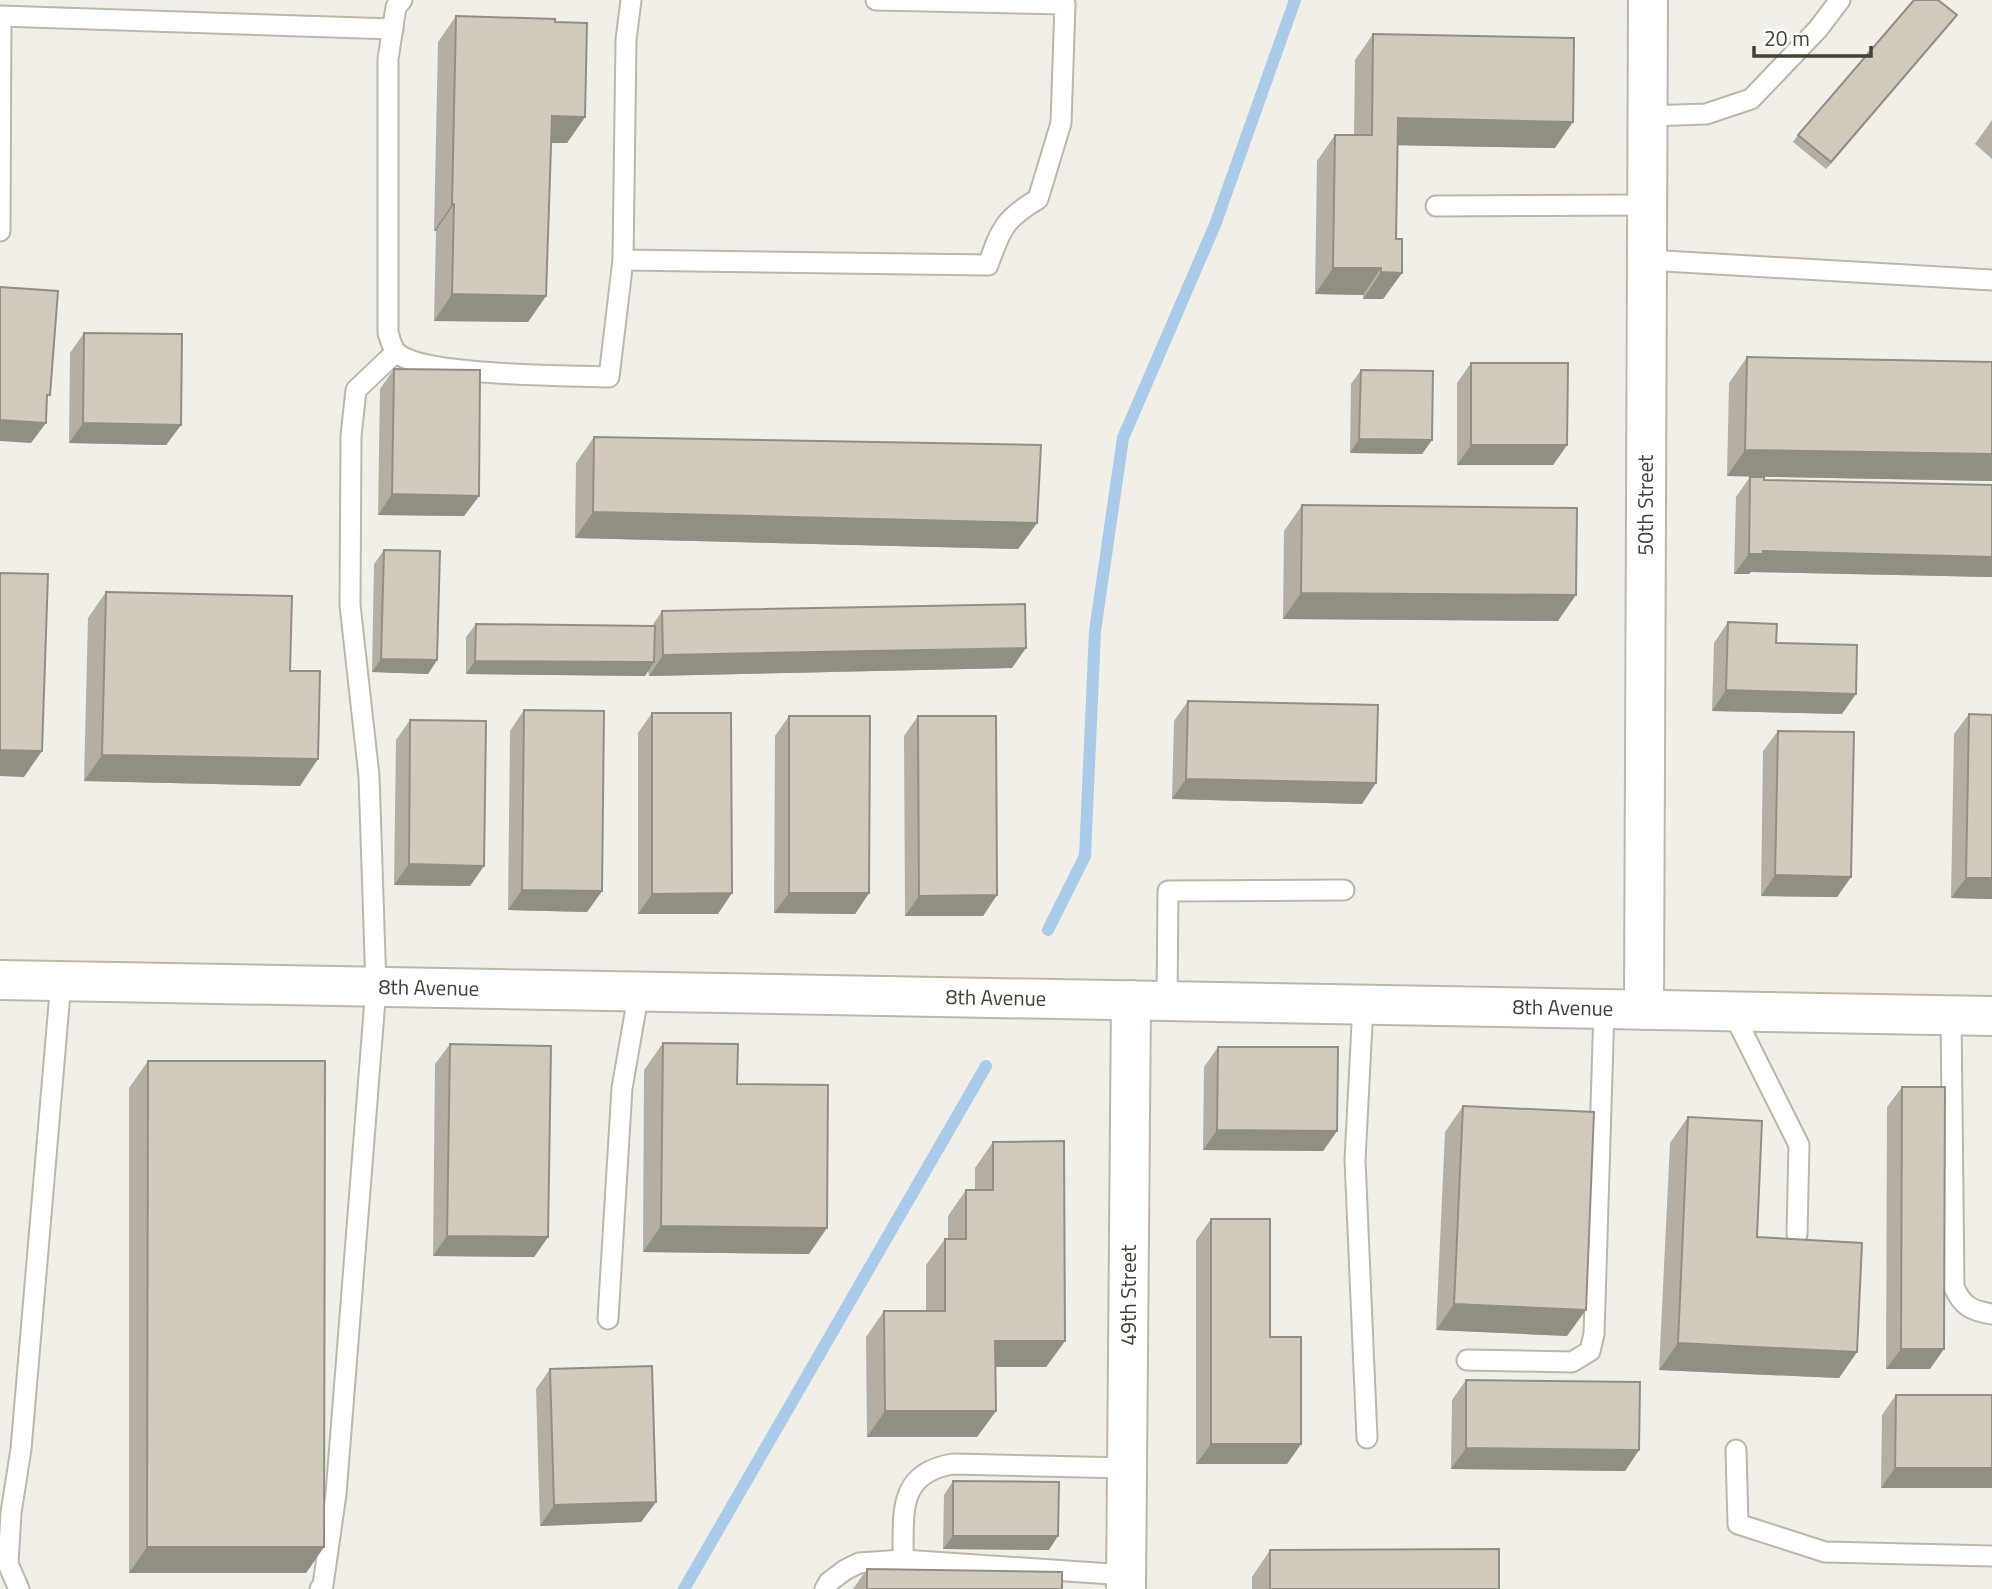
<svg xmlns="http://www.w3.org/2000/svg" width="1992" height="1589" font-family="'Titillium Web',sans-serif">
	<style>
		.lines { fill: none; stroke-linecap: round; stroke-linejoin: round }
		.stream { stroke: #a9cae8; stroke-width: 12 }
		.service-casing { stroke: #bcb7aa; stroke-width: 23 }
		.minor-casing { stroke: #bcb7aa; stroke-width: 42 }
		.service { stroke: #fff; stroke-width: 19 }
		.minor { stroke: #fff; stroke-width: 38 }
		.wall { fill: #b5afa3 }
		.shaded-wall { fill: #938e84 }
		.building { fill: #d2cbbd; stroke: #938e84; stroke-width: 2 }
		.labels { text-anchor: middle; stroke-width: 5; stroke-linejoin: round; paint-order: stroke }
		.street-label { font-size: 21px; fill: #444037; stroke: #fff }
	</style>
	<rect width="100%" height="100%" fill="#f1efe7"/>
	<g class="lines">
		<g class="stream">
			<path d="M1048,930L1085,856L1095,631L1123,438L1215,225L1295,0"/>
			<path d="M684,1589L986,1066"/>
		</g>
		<g class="service-casing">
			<g id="service">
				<path d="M402,0L396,7L388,59V333C390,338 392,348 396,352C420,377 570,375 609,377L623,260"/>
				<path d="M631,0L626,40L623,260L988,265C1001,229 1004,219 1038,199L1061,123L1065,4L876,0"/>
				<path d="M0,16L393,29"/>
				<path d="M1648,116L1706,114L1751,99L1818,29L1840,0"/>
				<path d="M1436,206L1647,205"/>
				<path d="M0,231L1,17"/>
				<path d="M1647,260L1992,280"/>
				<path d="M1167,1001L1168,891L1344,890"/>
				<path d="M1363,1005L1355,1160L1367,1438"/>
				<path d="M1732,1011L1799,1145L1797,1234"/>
				<path d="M1951,1015L1954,1287C1962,1306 1972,1311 1992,1314"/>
				<path d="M608,1319L622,1088L639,991"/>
				<path d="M1467,1360L1572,1362L1590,1351L1594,1334L1604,1009"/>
				<path d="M1736,1450L1738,1524L1825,1552L1992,1556"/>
				<path d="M903,1560C904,1515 896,1473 953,1464L1127,1468"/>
				<path d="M19,1589L8,1564L11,1513L21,1449L61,981"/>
				<path d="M320,1589L323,1585L336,1494L376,987L369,776L350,605L351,436L356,390L396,352"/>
				<path d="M825,1589L829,1582L845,1570L859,1563L903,1560L1126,1575"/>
			</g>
		</g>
		<g class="minor-casing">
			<g id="minor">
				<path d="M0,980L1992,1016"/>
				<path d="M1644,1010L1648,0"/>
				<path d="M1126,1589L1131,1000"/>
			</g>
		</g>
		<use href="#service" class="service"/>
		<use href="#minor" class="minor"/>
	</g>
	<g class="wall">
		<path d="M1957,15L1826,169L1793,142L1798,135Z"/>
		<path d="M456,16L585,117L567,143H551L546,296L528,322L434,321L436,231H434L438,42Z"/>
		<path d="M1373,34L1555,148L1398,145L1396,239L1402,273L1383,299H1363V295L1315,294L1317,161L1335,135H1354L1355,60Z"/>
		<path d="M1992,120V159L1975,144Z"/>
		<path d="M84,333L181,425L166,445L69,443L70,353Z"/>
		<path d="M1747,357L1992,362V481L1727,476L1729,383Z"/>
		<path d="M1471,363L1567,445L1553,465H1457V383Z"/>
		<path d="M394,369L479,496L464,516L378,515L380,389Z"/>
		<path d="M1361,370L1432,440L1422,454L1350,453L1351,384Z"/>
		<path d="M594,437L1037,523L1018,549L575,538L576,463Z"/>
		<path d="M1750,477L1764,480L1992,485V577L1751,572L1749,574H1734L1736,497Z"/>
		<path d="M1302,505L1558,621L1283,619L1284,531Z"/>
		<path d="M384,550L437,660L428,674L372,672L374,564Z"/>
		<path d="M106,592L290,671L300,786L84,781L88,618Z"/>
		<path d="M662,611L1012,668L649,676L648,671L645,676L466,674V637L476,624L652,626Z"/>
		<path d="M1728,622L1776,643L1842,714L1712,711L1714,643Z"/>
		<path d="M1188,701L1362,804L1172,799L1174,721Z"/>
		<path d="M524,710L602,891L587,912L508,910L510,731Z"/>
		<path d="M652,713L718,914H638V733Z"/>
		<path d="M1969,714L1992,899L1951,898L1954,734Z"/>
		<path d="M789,716L869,893L855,914L774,913L775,736Z"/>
		<path d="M918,716L997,895L983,916H905L904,736Z"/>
		<path d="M410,720L484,866L470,886L394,885L396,740Z"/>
		<path d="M1778,731L1851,877L1837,897L1761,896L1763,751Z"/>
		<path d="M663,1043L737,1084L809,1254L643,1252L644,1070Z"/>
		<path d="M450,1044L548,1237L534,1257L433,1256L435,1064Z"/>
		<path d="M1218,1047L1337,1131L1323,1151L1203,1150L1204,1067Z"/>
		<path d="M148,1061L324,1547L306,1573H129V1088Z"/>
		<path d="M1902,1087L1930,1369H1886L1887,1107Z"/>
		<path d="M1463,1106L1567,1336L1436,1330L1445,1132Z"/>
		<path d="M1688,1117L1757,1237L1857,1352L1839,1378L1659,1370L1670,1143Z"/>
		<path d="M993,1142L1065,1341L1046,1367H995L996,1411L977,1437H867L866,1337L884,1311H926V1265L945,1239H948V1216L966,1190H975V1168Z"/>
		<path d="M1211,1219L1270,1337L1301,1444L1287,1464H1196V1240Z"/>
		<path d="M550,1369L656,1502L641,1522L540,1526L536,1389Z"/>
		<path d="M1466,1380L1639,1450L1625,1471L1451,1469L1452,1400Z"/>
		<path d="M1896,1395H1992V1488H1881L1882,1415Z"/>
		<path d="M953,1481L1049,1550L943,1549L944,1495Z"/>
		<path d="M1270,1550L1499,1589H1252V1577Z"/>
		<path d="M867,1569L1062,1589H853Z"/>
	</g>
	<g class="shaded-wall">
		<path d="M1957,15L1952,22L1826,169L1831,162Z"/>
		<path d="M552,116L585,117L567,143H534Z"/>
		<path d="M1398,118L1573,122L1555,148L1380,145Z"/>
		<path d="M452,204H454L436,231H434Z"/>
		<path d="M1333,268H1381L1363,295L1315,294Z"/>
		<path d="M1381,272L1402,273L1383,299H1363Z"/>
		<path d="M452,294L546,296L528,322L434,321Z"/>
		<path d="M0,420L46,423L31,443L0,441Z"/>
		<path d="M83,423L181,425L166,445L69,443Z"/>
		<path d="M1359,439L1432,440L1422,454L1350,453Z"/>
		<path d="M1471,445H1567L1553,465H1457Z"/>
		<path d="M1745,450L1992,454V481L1727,476Z"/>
		<path d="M392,494L479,496L464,516L378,515Z"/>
		<path d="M593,512L1037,523L1018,549L575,538Z"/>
		<path d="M1763,551L1992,557V577L1751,572L1749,574H1734L1749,554Z"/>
		<path d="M1301,593L1576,595L1558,621L1283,619Z"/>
		<path d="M1026,648L1012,668L649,676L663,655Z"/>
		<path d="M381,659L437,660L428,674L372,672Z"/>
		<path d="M475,661L654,662L645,676L466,674Z"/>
		<path d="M1726,690L1856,694L1842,714L1712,711Z"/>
		<path d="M0,750L42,751L24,777L0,776Z"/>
		<path d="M102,755L318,759L300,786L84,781Z"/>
		<path d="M1186,779L1376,783L1362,804L1172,799Z"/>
		<path d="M409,864L484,866L470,886L394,885Z"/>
		<path d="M1775,875L1851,877L1837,897L1761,896Z"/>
		<path d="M1966,878H1992V899L1951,898Z"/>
		<path d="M522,890L602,891L587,912L508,910Z"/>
		<path d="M732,893L718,914H638L652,894Z"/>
		<path d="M789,893H869L855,914L774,913Z"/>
		<path d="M997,895L983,916H905L919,896Z"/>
		<path d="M1217,1130L1337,1131L1323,1151L1203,1150Z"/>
		<path d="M661,1226L827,1228L809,1254L643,1252Z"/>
		<path d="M447,1236L548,1237L534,1257L433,1256Z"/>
		<path d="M1454,1304L1586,1310L1567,1336L1436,1330Z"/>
		<path d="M995,1341H1065L1046,1367H977Z"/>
		<path d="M1678,1343L1857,1352L1839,1378L1659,1370Z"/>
		<path d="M1901,1349H1944L1930,1369H1886Z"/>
		<path d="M885,1411H996L977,1437H867Z"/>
		<path d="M1211,1444H1301L1287,1464H1196Z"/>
		<path d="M1466,1448L1639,1450L1625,1471L1451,1469Z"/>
		<path d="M1895,1468H1992V1488H1881Z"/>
		<path d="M656,1502L641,1522L540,1526L554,1505Z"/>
		<path d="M953,1536H1058L1049,1550L943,1549Z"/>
		<path d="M147,1547H324L306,1573H129Z"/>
	</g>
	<g class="building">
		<path d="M1914,0H1938L1957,15L1831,162L1798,135Z"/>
		<path d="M456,16L555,19V22L587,23L585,117L552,116L546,296L452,294L454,204H452Z"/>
		<path d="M1373,34L1574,38L1573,122L1398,118L1396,239H1402V273L1381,272V268H1333L1335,135H1372Z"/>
		<path d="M0,287L58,291L50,395H47L46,423L0,420Z"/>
		<path d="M84,333L182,334L181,425L83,423Z"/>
		<path d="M1747,357L1992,362V454L1745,450Z"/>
		<path d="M1471,363H1568L1567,445H1471Z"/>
		<path d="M394,369L480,370L479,496L392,494Z"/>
		<path d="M1361,370L1433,371L1432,440L1359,439Z"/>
		<path d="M594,437L1041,445L1037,523L593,512Z"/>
		<path d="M1750,477H1764V480L1992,485V557L1763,551V554H1749Z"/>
		<path d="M1302,505L1577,508L1576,595L1301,593Z"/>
		<path d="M384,550L440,551L437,660L381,659Z"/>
		<path d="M0,573L48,574L42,751L0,750Z"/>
		<path d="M106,592L292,596L290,671H320L318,759L102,755Z"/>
		<path d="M1025,604L1026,648L663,655L662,611Z"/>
		<path d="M1728,622L1777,624L1776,643L1857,645L1856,694L1726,690Z"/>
		<path d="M476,624L655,626L654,662L475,661Z"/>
		<path d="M1188,701L1378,705L1376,783L1186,779Z"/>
		<path d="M524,710L604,711L602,891L522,890Z"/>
		<path d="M652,713H731L732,893L652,894Z"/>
		<path d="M1969,714L1992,715V878H1966Z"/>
		<path d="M789,716H870L869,893H789Z"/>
		<path d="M918,716H996L997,895L919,896Z"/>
		<path d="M410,720L486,721L484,866L409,864Z"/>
		<path d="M1778,731L1854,732L1851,877L1775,875Z"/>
		<path d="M663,1043L738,1044L737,1084L828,1085L827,1228L661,1226Z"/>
		<path d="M450,1044L551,1046L548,1237L447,1236Z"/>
		<path d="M1218,1047H1338L1337,1131L1217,1130Z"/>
		<path d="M148,1061H325L324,1547H147Z"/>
		<path d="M1902,1087H1945L1944,1349H1901Z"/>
		<path d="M1463,1106L1594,1112L1586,1310L1454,1304Z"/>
		<path d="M1688,1117L1762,1121L1757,1237L1862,1243L1857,1352L1678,1343Z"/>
		<path d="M1064,1141L1065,1341H995L996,1411H885L884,1311H945V1239H966V1190H993V1142Z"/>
		<path d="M1211,1219H1270V1337H1301V1444H1211Z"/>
		<path d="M652,1366L656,1502L554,1505L550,1369Z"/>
		<path d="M1466,1380L1640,1382L1639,1450L1466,1448Z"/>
		<path d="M1896,1395H1992V1468H1895Z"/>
		<path d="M953,1481L1059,1482L1058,1536H953Z"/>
		<path d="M1499,1549V1589H1270V1550Z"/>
		<path d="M867,1569L1062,1572V1589H867Z"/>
	</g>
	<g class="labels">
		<g class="street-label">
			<text transform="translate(1646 505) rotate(-90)" y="7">50th Street</text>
			<text transform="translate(429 988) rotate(1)" y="7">8th Avenue</text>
			<text transform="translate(996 998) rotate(1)" y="7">8th Avenue</text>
			<text transform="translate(1563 1008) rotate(1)" y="7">8th Avenue</text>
			<text transform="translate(1129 1295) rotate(-90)" y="7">49th Street</text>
		</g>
	</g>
	<path d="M1754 46v10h117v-10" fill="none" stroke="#444037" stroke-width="3.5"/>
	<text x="1764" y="46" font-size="21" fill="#444037" stroke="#ffffff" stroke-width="5" paint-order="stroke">20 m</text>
</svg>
